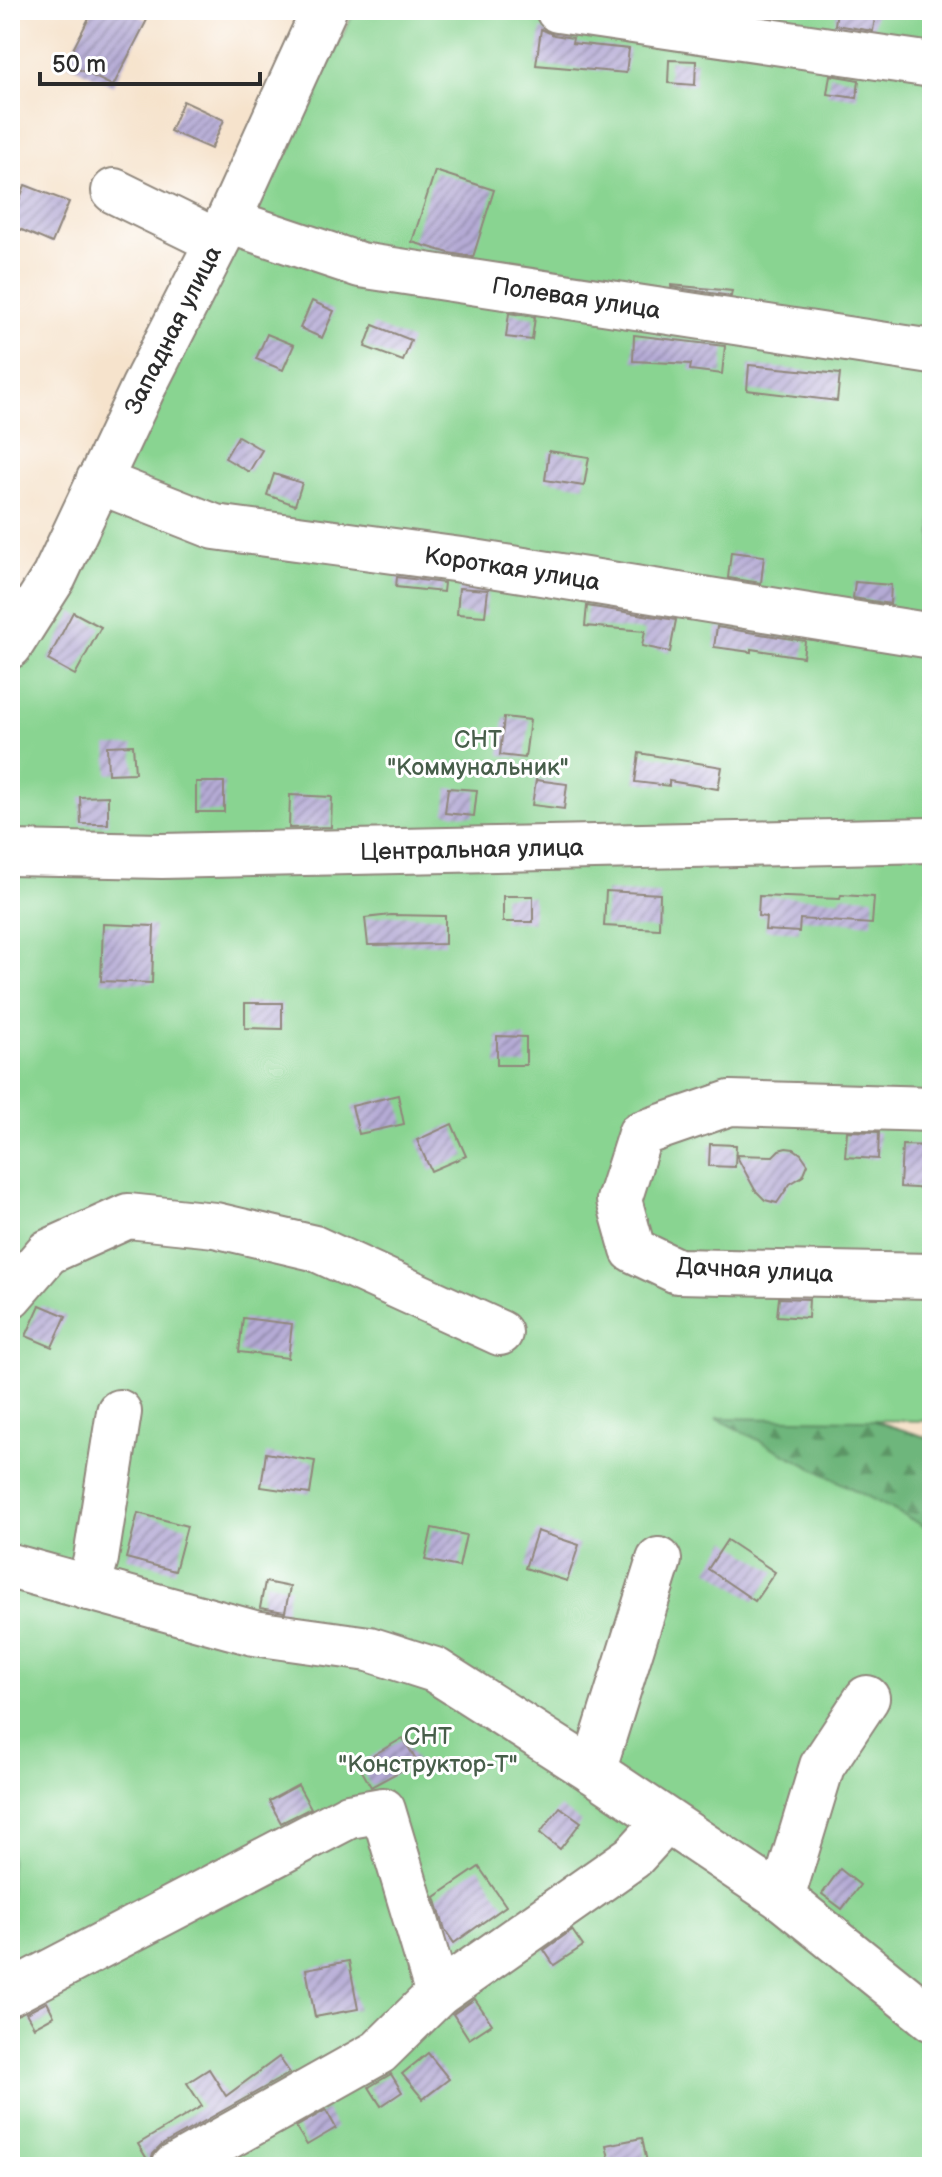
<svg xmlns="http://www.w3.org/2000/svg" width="942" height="2177" font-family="'Balsamiq Sans',sans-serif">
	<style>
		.forest { fill: url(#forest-firs); stroke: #4c7053; stroke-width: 2 }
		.garden { fill: #89d491; stroke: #5a805e; stroke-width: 2 }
		.building { fill: url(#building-hatch) }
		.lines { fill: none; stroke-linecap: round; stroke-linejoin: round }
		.minor-casing { stroke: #90877c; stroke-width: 48 }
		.minor { stroke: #fff; stroke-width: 44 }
		.labels { text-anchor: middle; stroke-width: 6; stroke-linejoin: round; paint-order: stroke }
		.street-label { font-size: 24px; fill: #2b2b2b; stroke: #fff }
		.park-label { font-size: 24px; fill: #475e4a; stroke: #fff }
	</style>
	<defs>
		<pattern id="forest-firs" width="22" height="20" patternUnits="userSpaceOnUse" patternTransform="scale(2)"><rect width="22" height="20" fill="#6eb67b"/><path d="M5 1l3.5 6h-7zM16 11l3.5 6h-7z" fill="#5b9465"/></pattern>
		<pattern id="building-hatch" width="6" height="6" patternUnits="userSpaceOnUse" patternTransform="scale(2)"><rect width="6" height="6" fill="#b5abd5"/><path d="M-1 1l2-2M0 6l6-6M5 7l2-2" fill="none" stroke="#938bad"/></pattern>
	</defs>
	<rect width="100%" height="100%" fill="#fff"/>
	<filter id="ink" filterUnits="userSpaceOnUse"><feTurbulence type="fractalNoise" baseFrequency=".0125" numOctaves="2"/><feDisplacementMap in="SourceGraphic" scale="16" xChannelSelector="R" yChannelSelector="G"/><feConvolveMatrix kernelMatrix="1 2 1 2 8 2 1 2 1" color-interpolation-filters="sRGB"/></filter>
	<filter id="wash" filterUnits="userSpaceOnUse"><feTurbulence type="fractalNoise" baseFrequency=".006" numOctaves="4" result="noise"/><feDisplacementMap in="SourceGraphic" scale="32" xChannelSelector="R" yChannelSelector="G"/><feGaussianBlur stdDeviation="1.8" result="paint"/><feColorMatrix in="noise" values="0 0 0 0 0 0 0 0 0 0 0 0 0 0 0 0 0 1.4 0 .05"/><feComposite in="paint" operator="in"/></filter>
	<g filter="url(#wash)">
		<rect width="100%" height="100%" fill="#f6e3cc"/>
		<path class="forest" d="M508,1350L723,1373L932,1439V1574Z"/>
		<path class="garden" d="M355,10H932V1421L716,1418L932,1530V2167H10V662L254,214Z"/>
		<g id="blocks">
			<g class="building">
				<path d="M93,10H128L147,20L113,86L66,63Z"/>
				<path d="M837,10H876L873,31L835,25Z"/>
				<path d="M541,29L554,35L573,38L572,43L629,49L626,73L536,65Z"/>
				<path d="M669,60L696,61L695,85L668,83Z"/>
				<path d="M830,75L859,80L857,98L827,94Z"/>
				<path d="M183,101L224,120L211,149L170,131Z"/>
				<path d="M435,171L494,190L473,257L449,253L412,242Z"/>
				<path d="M25,185L69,202L52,243L10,225Z"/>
				<path d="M671,285L732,291L731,296L671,287Z"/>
				<path d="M312,301L334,311L322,338L300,328Z"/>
				<path d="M509,313L535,317L532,340L506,337Z"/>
				<path d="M373,325L411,340L403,361L365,347Z"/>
				<path d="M267,334L294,345L283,370L256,359Z"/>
				<path d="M634,335L725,346L722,374L690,370L691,364L633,361Z"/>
				<path d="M749,365L840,374L837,401L747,390Z"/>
				<path d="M238,436L262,450L249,472L225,458Z"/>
				<path d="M549,451L589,457L584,486L545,480Z"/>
				<path d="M274,474L302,483L295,505L267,495Z"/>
				<path d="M731,552L764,556L761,583L728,578Z"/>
				<path d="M397,577L444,583L443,592L396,587Z"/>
				<path d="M855,582L891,585L890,604L853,598Z"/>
				<path d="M459,588L488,590L485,616L457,614Z"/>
				<path d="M587,606L676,620L670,652L642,646L645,631L585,626Z"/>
				<path d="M73,612L101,627L75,675L48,660Z"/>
				<path d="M717,627L805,641L803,657L751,649V652L714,647Z"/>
				<path d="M504,717L530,720L525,758L500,755Z"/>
				<path d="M133,745L135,773L108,774L107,746Z"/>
				<path d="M639,753L722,767L718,789L669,781V786L635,782Z"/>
				<path d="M536,780L567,784L564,809L532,805Z"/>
				<rect x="196" y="782" width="28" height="30"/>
				<path d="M448,788L477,790L474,816L445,813Z"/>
				<path d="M290,795L332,797L331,827L289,828Z"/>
				<path d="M108,796V824H81L80,797Z"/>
				<path d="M606,891L660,894L659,929L604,926Z"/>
				<path d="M841,895L874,897L872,924L800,919L799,932L765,930L766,917L758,916L759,896L840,899Z"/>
				<rect x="503" y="896" width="30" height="26"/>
				<path d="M391,915L445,916V944L368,945L365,918Z"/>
				<path d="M103,924L154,926L152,983L101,981Z"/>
				<path d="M245,1003H282V1029L245,1028Z"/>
				<path d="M497,1036L526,1037V1065H497Z"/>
				<path d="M398,1095L404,1124L359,1134L352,1106Z"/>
				<path d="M452,1124L466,1156L431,1171L417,1140Z"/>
				<path d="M847,1131L879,1132L878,1159L845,1157Z"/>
				<path d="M710,1144L736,1145L735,1167L709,1166Z"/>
				<path d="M902,1145L932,1146L929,1189L900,1187Z"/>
				<path d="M786,1148L794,1149L801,1154L808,1164L803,1176L790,1184L777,1203L765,1200L755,1190L736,1155L773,1156L779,1150Z"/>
				<path d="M779,1298L809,1299L808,1318L777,1316Z"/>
				<path d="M40,1305L66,1316L52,1347L26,1336Z"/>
				<path d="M243,1318L292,1324L288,1358L239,1352Z"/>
				<path d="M266,1453L315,1461L310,1494L261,1487Z"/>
				<path d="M138,1513L187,1526L175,1571L126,1558Z"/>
				<path d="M432,1528L466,1535L459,1567L425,1560Z"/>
				<path d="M537,1531L579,1545L567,1581L525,1568Z"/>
				<path d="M727,1540L775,1572L755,1601L708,1569Z"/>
				<path d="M265,1582L290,1587L285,1612L260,1608Z"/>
				<path d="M403,1738L417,1762L371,1787L358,1764Z"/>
				<path d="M298,1785L311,1808L281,1823L269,1801Z"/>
				<path d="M560,1807L581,1822L560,1849L540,1833Z"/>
				<path d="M479,1867L506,1906L454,1943L445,1930L435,1897Z"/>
				<path d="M840,1869L860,1885L842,1909L822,1894Z"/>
				<path d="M572,1930L583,1946L554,1965L544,1950Z"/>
				<path d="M349,1961L358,2009L315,2017L306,1969Z"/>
				<path d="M475,1999L492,2024L469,2039L453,2014Z"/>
				<path d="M47,2002L54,2016L34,2027L26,2013Z"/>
				<path d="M428,2053L449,2079L423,2099L402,2074Z"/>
				<path d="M279,2057L290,2073L162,2145L153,2154L150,2164L138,2144L202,2106L187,2083L209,2069L226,2096Z"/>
				<path d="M391,2074L402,2092L381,2106L369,2087Z"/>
				<path d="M326,2110L336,2128L307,2145L296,2127Z"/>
				<path d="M642,2138L648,2167H611L606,2145Z"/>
			</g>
		</g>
	</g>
	<g filter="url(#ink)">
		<use href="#blocks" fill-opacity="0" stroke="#90877c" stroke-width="2"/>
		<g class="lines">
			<g class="minor-casing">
				<g id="minor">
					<path d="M558,10L932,65"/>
					<path d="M114,191L216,241"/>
					<path id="s1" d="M228,221L360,265L932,352"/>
					<path id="s2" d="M98,481L215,527L461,560L932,636"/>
					<path id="s3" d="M10,646L54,577L143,388L228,221L324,10"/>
					<path id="s4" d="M10,853L162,856L932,840"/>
					<path d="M932,1109L730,1103L640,1134L619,1200L633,1250L677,1271L932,1276"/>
					<path d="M10,1296L48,1252L128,1216L215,1225L314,1248L500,1333"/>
					<path d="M10,1566L254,1633L369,1649L435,1670L593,1771L782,1898L932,2019"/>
					<path d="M88,1588L96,1558L119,1412"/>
					<path d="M593,1771L659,1560"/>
					<path d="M782,1898L822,1766L867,1698"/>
					<path d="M10,1993L349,1816L383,1810L438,1994"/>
					<path d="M174,2167L379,2052L438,1994L633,1857L666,1821"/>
				</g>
			</g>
			<use href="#minor" class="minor"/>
		</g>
	</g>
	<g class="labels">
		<g class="street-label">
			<text dy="8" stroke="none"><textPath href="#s1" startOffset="358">Полевая улица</textPath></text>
			<text dy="8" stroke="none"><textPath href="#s3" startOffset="356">Западная улица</textPath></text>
			<text dy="8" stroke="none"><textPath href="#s2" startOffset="426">Короткая улица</textPath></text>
			<text dy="8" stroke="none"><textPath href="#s4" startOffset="462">Центральная улица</textPath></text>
			<text transform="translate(755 1270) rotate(3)" y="8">Дачная улица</text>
		</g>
		<g class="park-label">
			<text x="478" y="747">СНТ<tspan x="478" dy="28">"Коммунальник"</tspan></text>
			<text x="428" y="1744">СНТ<tspan x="428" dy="28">"Конструктор-Т"</tspan></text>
		</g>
	</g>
	<rect width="942" height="2177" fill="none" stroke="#fff" stroke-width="40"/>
	<path d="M40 72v12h220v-12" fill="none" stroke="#2b2b2b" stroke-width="4"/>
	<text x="52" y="72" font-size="24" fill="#2b2b2b" stroke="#ffffff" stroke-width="6" paint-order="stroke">50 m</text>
</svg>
